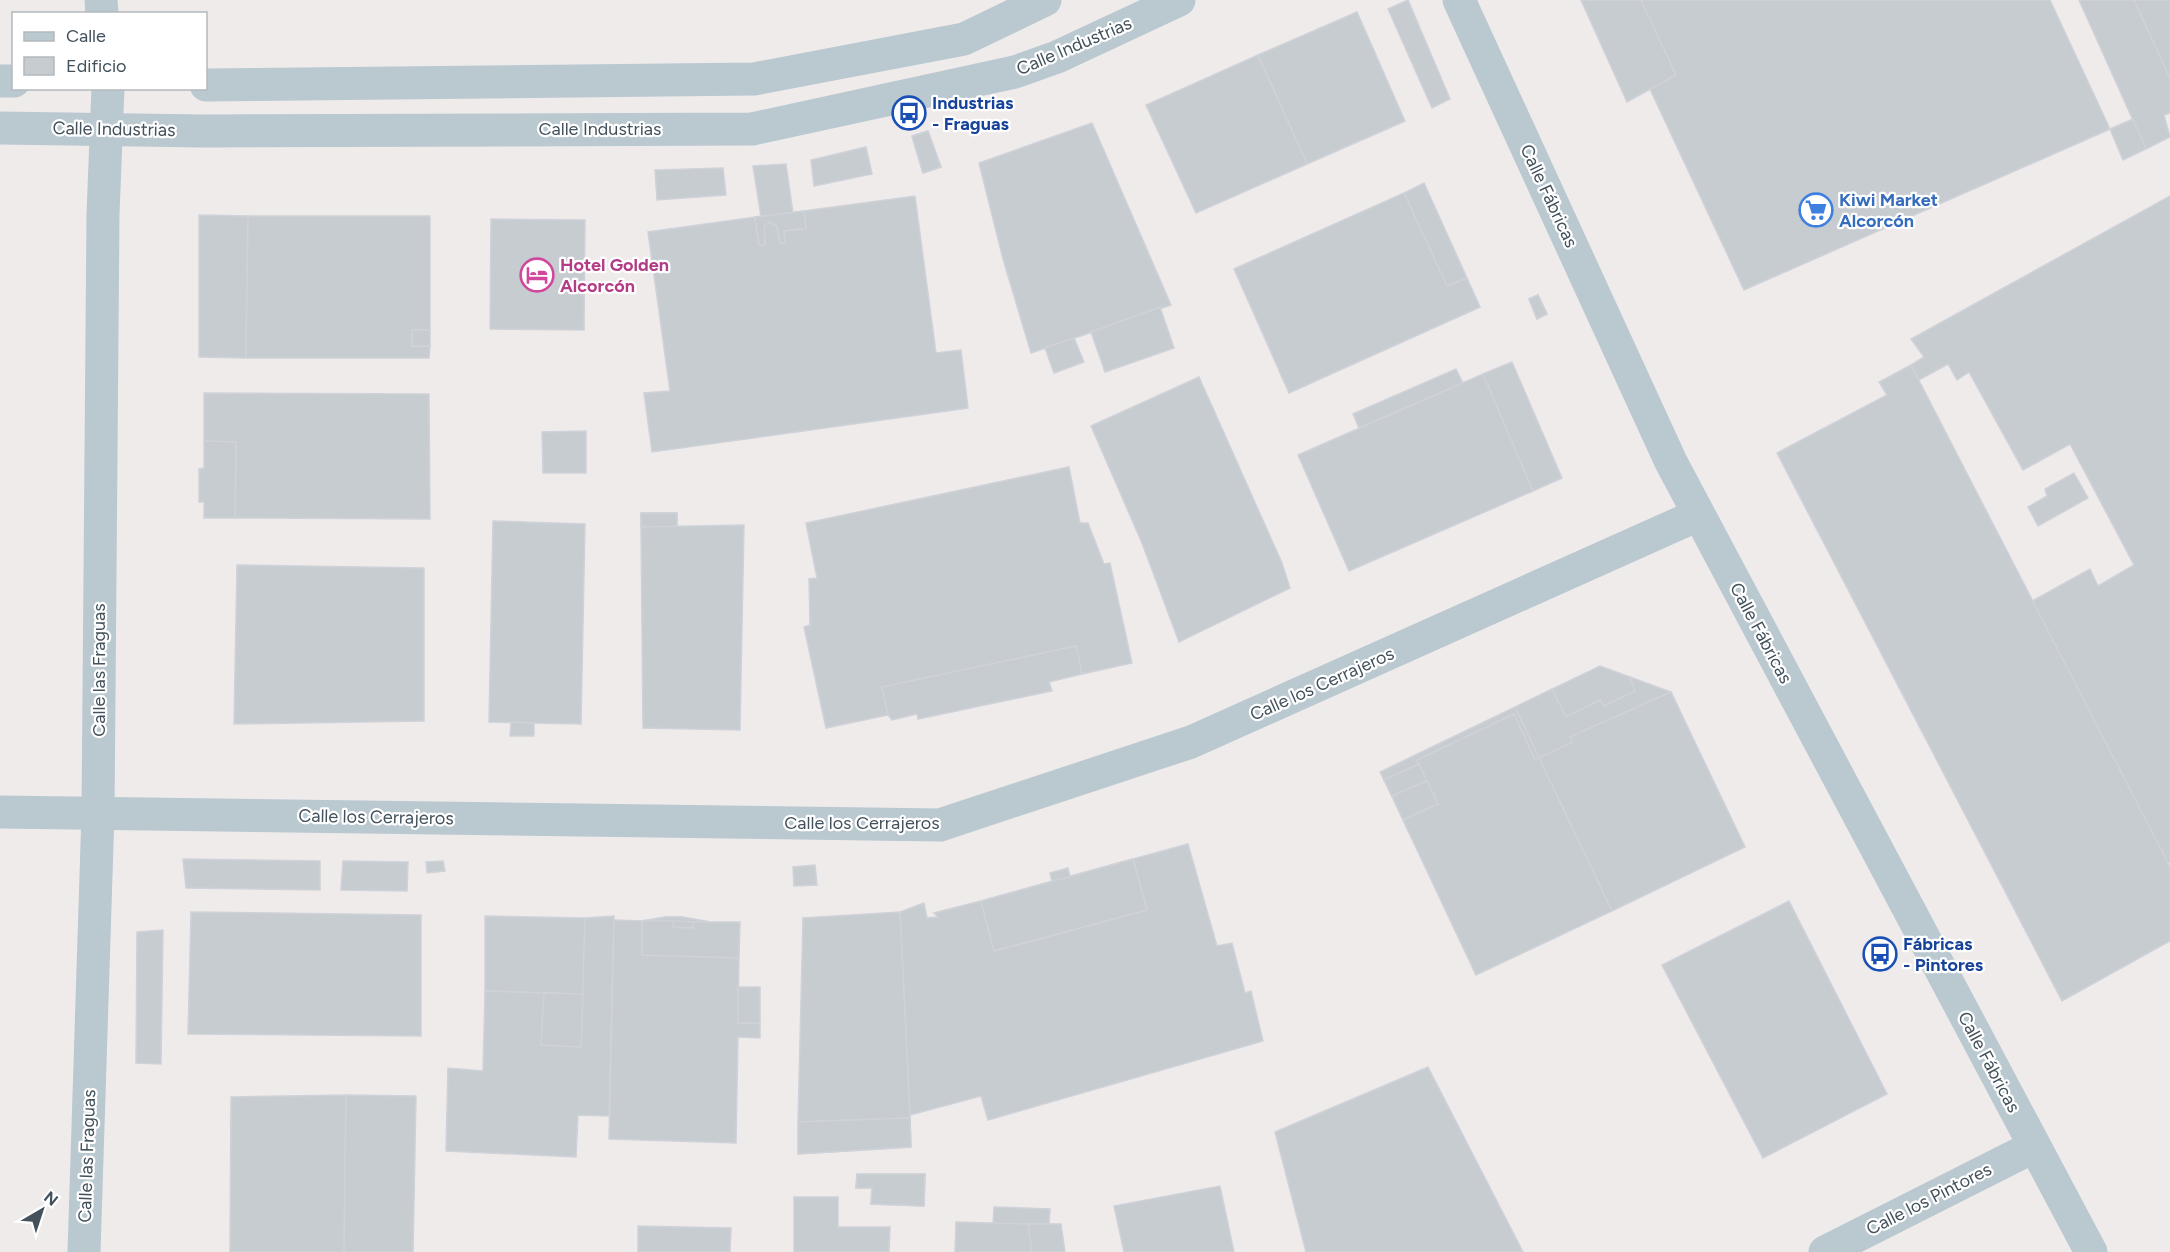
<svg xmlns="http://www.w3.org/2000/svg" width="2170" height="1252" font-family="Figtree,sans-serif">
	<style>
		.building { fill: #c7ccd1; stroke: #cfd2d8; stroke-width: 1.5 }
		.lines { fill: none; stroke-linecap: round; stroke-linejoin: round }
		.minor { stroke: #bac8d0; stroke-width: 33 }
		.labels { text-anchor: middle; stroke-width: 4.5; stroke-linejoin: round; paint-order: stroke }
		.street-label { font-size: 18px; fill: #42515b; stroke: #fff }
		.transit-label { font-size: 18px; font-weight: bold; fill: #164399; stroke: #fff; text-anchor: start }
		.shop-label { font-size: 18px; font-weight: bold; fill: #366cbe; stroke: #fff; text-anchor: start }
		.hotel-label { font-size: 18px; font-weight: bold; fill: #b23c85; stroke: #fff; text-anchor: start }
	</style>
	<rect width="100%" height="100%" fill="#efebeb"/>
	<g class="building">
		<path d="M1408,0L1450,99L1432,108L1388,9Z"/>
		<path d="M1581,0H1641L1676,75L1627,102Z"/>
		<path d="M1641,0H2050L2110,129L1744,290L1650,89L1676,75Z"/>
		<path d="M2079,0H2134L2170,78V113L2164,115L2170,137L2146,149Z"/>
		<path d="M2134,0H2170V78Z"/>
		<path d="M1357,12L1405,121L1307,164L1258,55Z"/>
		<path d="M1258,55L1307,164L1196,213L1146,105Z"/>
		<path d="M2133,119L2146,149L2123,160L2110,129Z"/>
		<path d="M1092,123L1171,305L1031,353L1003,259L979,163Z"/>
		<path d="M928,131L941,167L923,173L912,136Z"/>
		<path d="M928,131L941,167L923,173L912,136Z"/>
		<path d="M866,147L872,174L814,186L811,160Z"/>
		<path d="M786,164L793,213L761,217L753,166Z"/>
		<path d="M723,168L726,195L657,200L655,170Z"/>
		<path d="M1424,183L1467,278L1447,286L1404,193Z"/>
		<path d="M1404,193L1447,286L1467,278L1480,307L1289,393L1234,269Z"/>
		<path d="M915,196L936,353L961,350L968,408L652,452L644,393L670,391L648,232L755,217L759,245H765L764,226L769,222L777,226L780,243H785L784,231L806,228L804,211Z"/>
		<path d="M2170,196V862L2168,863L2032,601L2090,569L2098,586L2134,565L2070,444L2023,470L1969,372L1957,380L1948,364L1919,380L1911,365L1924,357L1911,339Z"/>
		<path d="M804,211L806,228L784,231L785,243H780L777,226L769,222L764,226L765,245H759L755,217Z"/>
		<path d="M804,211L806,228L784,231L785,243H780L777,226L769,222L764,226L765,245H759L755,217Z"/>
		<path d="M199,215L248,216L246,358L199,357Z"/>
		<path d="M248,216H430V330H412V346H430L429,358H246Z"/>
		<path d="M491,219L585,220L584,330L490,329Z"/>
		<path d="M1538,295L1547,314L1537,319L1529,299Z"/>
		<path d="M1538,295L1547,314L1537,319L1529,299Z"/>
		<path d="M1160,307L1174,348L1105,372L1091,332Z"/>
		<rect x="412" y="330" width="18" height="16"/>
		<path d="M1074,338L1084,362L1054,373L1045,348Z"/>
		<path d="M1512,362L1562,478L1533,491L1483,374Z"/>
		<path d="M1911,365L2170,867V941L2062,1001L1777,453L1887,395L1879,382Z"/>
		<path d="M1456,369L1463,383L1359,428L1353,414Z"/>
		<path d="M1483,374L1533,491L1349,571L1298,455Z"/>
		<path d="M1199,377L1282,563L1290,588L1179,642L1142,543L1091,426Z"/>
		<path d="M204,393L429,394L430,519L235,518L236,442L204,441Z"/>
		<path d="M586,431V473H543L542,432Z"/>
		<path d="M204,441L236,442L235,518H204V502H199V469L204,468Z"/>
		<path d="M1069,467L1080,523H1088L1104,564L1110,563L1132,663L1082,674L1076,646L882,687L888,715L826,728L804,627L810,625L809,579L817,578L806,523Z"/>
		<path d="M2074,473L2088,498L2038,526L2028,507L2047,496L2045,489Z"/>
		<rect x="641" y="513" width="36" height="14"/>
		<rect x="641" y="513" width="36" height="14"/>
		<path d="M493,521L585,524L581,724L489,722Z"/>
		<path d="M744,525L740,730L643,728L641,527Z"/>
		<path d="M237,565L424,568V721L234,724Z"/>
		<path d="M1076,646L1082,674L1049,682L1052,691L918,719L917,714L892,720L888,715L882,687Z"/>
		<path d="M1600,666L1630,677L1635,691L1604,706L1600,700L1566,717L1552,689Z"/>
		<path d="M1630,677L1671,692L1570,737L1573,742L1539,758L1515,707L1552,689L1566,717L1600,700L1604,706L1635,691Z"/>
		<path d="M1671,692L1745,847L1612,911L1539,758L1573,742L1570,737Z"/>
		<path d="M1515,707L1539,758L1535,760L1514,714L1417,760L1419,764L1384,780L1380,772Z"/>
		<path d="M1514,714L1535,760L1539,758L1612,911L1476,975L1403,820L1438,804L1417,760Z"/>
		<path d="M511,722L534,723V736H510Z"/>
		<path d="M1419,764L1427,781L1392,796L1384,780Z"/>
		<path d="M1419,764L1427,781L1392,796L1384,780Z"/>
		<path d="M1427,781L1438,804L1403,820L1392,796Z"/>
		<path d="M1427,781L1438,804L1403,820L1392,796Z"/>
		<path d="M1188,844L1217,946L1232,943L1245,993L1251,991L1263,1041L988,1120L981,1096L910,1115L900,912L924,903L927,918L938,917L934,913L981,901L994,951L1147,910L1133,859Z"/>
		<path d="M183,859L320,861V890L186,888Z"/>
		<path d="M1133,859L1147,910L994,951L981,901Z"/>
		<path d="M1133,859L1147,910L994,951L981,901Z"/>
		<path d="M343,861L408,862L407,891L341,890Z"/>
		<path d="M443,861L445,871L427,873L426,862Z"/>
		<path d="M815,865L817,885L794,886L793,867Z"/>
		<path d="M1068,868L1070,877L1052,881L1050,873Z"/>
		<path d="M1789,901L1887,1094L1763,1158L1662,965Z"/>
		<path d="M191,912L421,915V1036L188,1034Z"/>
		<path d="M900,912L910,1118L798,1122L803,918Z"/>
		<path d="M485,916L585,918L583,994L485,991Z"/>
		<path d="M614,916L609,1116L578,1115L576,1157L446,1151L448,1068L483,1071L485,991L544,993L541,1045L581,1047L585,918Z"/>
		<path d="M666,917H682L710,922L642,921Z"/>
		<path d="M666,917H682L710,922L642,921Z"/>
		<path d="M614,920L642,921V955L739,958L738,1023H760V1038L738,1037L736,1143L609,1139Z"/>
		<path d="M642,921H674L673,927L693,928V922H740L739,958L642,955Z"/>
		<path d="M674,921L693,922V928L673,927Z"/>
		<path d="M163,930L161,1064L136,1063L137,932Z"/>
		<rect x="738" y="987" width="22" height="36"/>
		<path d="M544,993L583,994L581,1047L541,1045Z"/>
		<path d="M1428,1067L1523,1252H1306L1275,1132Z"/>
		<path d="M346,1095L344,1252H230L231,1097Z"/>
		<path d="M346,1095L416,1096L413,1252H344Z"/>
		<path d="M910,1118L911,1147L798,1154V1122Z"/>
		<path d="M910,1118L911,1147L798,1154V1122Z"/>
		<path d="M857,1174H925L924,1206L871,1204L872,1188H856Z"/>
		<path d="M857,1174H925L924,1206L871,1204L872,1188H856Z"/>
		<path d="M1220,1186L1234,1252H1124L1114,1206Z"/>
		<path d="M794,1197H838V1227H890L889,1252H794Z"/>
		<path d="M994,1207L1050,1209L1049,1224H993Z"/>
		<path d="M956,1222L1028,1224L1032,1252H955Z"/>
		<path d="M1028,1224H1061L1065,1252H1032Z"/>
		<path d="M638,1226L731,1228L730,1252H638Z"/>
	</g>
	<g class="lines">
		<g class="minor">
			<path d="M101,0L102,14"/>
			<path d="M1459,0L1671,462L2091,1252"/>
			<path d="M0,81H14"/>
			<path d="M206,85L754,79L964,39L1045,0"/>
			<path d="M0,128L203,131L752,129L1015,72L1057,57L1179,0"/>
			<path d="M0,812L940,825L1191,742L1698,515"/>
			<path d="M84,1252L98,813L103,214L108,88"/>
			<path d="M1825,1252L2033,1147"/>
		</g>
	</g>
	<defs>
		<g id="bus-ring" transform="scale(1.725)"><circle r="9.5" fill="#fff" stroke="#1a4fb4" stroke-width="1.5"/><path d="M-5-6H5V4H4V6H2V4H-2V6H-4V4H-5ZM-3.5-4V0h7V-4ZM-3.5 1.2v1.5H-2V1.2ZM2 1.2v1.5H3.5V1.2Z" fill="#1a4fb4"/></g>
		<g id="supermarket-ring" transform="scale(1.725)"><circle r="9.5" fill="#fff" stroke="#3f7fe0" stroke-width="1.5"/><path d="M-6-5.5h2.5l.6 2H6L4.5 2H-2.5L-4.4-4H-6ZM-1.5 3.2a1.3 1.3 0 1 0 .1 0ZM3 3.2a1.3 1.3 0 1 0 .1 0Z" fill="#3f7fe0"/></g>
		<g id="hotel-ring" transform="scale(1.725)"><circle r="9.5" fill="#fff" stroke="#d1479c" stroke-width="1.5"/><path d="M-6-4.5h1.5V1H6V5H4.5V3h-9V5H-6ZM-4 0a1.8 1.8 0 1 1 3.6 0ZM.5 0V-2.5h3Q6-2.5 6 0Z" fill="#d1479c"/></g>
	</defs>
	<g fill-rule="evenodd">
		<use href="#bus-ring" x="909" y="113"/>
		<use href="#supermarket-ring" x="1816" y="210"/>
		<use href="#hotel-ring" x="537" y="275"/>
		<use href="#bus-ring" x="1880" y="954"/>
	</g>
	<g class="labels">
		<g class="street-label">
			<text transform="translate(1074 46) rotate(-23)" y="6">Calle Industrias</text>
			<text transform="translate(114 129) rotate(1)" y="6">Calle Industrias</text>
			<text x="600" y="135">Calle Industrias</text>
			<text transform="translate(1549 196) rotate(65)" y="6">Calle Fábricas</text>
			<text transform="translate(1761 633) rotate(62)" y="6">Calle Fábricas</text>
			<text transform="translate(99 670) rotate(-90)" y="6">Calle las Fraguas</text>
			<text transform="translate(1322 684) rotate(-24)" y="6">Calle los Cerrajeros</text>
			<text transform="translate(376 817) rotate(1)" y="6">Calle los Cerrajeros</text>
			<text x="862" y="829">Calle los Cerrajeros</text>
			<text transform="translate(1989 1062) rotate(62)" y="6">Calle Fábricas</text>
			<text transform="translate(87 1156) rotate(-88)" y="6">Calle las Fraguas</text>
			<text transform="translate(1929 1199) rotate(-27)" y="6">Calle los Pintores</text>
		</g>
		<g class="transit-label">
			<text x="932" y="109">Industrias<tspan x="932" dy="21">- Fraguas</tspan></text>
			<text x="1903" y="950">Fábricas<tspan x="1903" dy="21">- Pintores</tspan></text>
		</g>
		<g class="shop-label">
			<text x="1839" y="206">Kiwi Market<tspan x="1839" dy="21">Alcorcón</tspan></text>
		</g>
		<g class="hotel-label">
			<text x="560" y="271">Hotel Golden<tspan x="560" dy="21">Alcorcón</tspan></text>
		</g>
	</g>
	<rect x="12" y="12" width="195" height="78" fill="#ffffff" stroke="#b3b9bd" stroke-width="1.5"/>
	<rect x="24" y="32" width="30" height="9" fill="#bac8d0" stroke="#b3b9bd" stroke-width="1.5"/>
	<text x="66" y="42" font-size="18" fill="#42515b">Calle</text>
	<rect x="24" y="57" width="30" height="18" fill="#c7ccd1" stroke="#b3b9bd" stroke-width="1.5"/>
	<text x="66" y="72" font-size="18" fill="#42515b">Edificio</text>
	<g transform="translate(42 1210) rotate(39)" stroke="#ffffff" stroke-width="4.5" paint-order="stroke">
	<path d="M0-4.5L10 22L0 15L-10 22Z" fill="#42515b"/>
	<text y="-9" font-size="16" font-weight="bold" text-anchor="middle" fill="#42515b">N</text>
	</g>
</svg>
